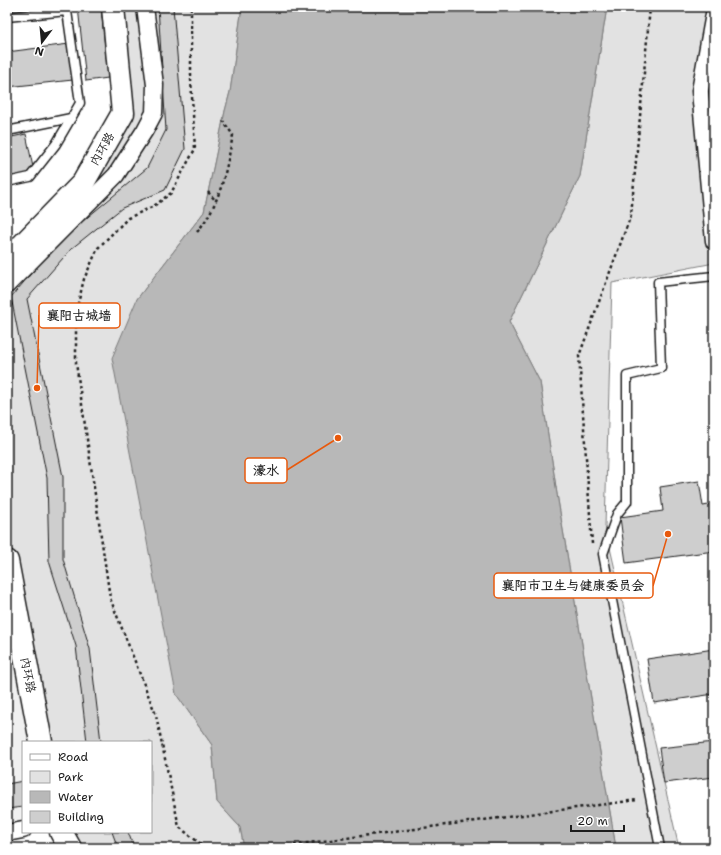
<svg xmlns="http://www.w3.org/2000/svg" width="721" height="855" font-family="'Shantell Sans','LXGW WenKai TC',sans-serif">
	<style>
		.built { fill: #f0f0f0 }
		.green { fill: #e2e2e2; stroke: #7f7f7f }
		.water { fill: #b8b8b8; stroke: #7a7a7a }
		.building { fill: #cecece; stroke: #1c1c1c }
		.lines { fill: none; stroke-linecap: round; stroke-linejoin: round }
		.lane-casing { stroke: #1c1c1c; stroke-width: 11 }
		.street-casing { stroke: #1c1c1c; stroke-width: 19 }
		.secondary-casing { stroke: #1c1c1c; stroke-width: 25 }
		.path { stroke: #1c1c1c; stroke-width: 2.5; stroke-dasharray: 3 3; stroke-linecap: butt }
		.lane { stroke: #fff; stroke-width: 8 }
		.street { stroke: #fff; stroke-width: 16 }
		.secondary { stroke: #fff; stroke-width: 22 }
		.labels { text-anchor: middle; stroke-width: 4; stroke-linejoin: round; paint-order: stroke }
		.street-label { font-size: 12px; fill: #1c1c1c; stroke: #fff }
		.leader { fill: none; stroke: #e8590c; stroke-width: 1.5 }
		.callout-dot { fill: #e8590c; stroke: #fff; stroke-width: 1.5 }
		.callout { fill: #fff; stroke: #e8590c; stroke-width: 1.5 }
		.callout-label { font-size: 13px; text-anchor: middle; font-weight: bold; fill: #1c1c1c }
	</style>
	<rect width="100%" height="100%" fill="#fff"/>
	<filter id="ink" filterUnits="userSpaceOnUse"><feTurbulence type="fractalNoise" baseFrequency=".025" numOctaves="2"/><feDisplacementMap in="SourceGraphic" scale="8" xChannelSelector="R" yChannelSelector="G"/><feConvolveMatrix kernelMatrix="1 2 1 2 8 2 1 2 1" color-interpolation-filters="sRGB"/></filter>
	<g filter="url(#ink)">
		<path class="built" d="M7,561L41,742H23V830L7,833Z"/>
		<g class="green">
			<path d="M113,7H242L230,92L225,111L204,212L137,299L176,694L212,745L217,802L240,827L244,848H70L61,832H151V742H41L7,561V261L83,183L123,113Z"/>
			<path d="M607,7H714L700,91L714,241V263L612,283L605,526L679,848H616L557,494L540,382L509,322L580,176Z"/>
		</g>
		<path class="water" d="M242,7H607L580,176L509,322L540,382L557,494L616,848H244L240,827L217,802L212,745L176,694L112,358L137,299L204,212L225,111L230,92Z"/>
		<g class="building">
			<path d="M7,7H37L7,11Z"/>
			<path d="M78,7H101L108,78L86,81Z"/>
			<path d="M158,7H173L185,149L165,190L122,208L71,249L27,299L63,477V559L90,649L101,742H87L76,646L49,561L47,478L11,297L60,240L147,168L166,130Z"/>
			<path d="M69,44L73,80L7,87V52Z"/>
			<path d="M26,134L34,172L7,178V138Z"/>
			<path d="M699,481L703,506L714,504V551L626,563L620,517L663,511L660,487Z"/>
			<path d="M714,649V694L654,703L647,659Z"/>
			<path d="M714,742V777L664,783L659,748Z"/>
			<path d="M23,781V807L7,809V784Z"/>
			<path d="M112,832H128L134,848H118Z"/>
		</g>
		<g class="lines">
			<g class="lane-casing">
				<g id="lane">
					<path d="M7,17L67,11L80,103L56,144L30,177L7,182"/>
					<path d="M7,131L71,118"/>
					<path d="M660,848L603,554L617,514L627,502V376L661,368L658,282L714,276"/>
				</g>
			</g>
			<g class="street-casing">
				<g id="street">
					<path d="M714,14L700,91L714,241"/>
					<path d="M7,285L116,175L145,130L154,113L155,85L145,7"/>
					<path d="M7,833L23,830"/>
				</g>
			</g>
			<g class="secondary-casing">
				<g id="secondary">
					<path d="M7,261L83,183L123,113L113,7"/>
					<path d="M7,561L41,742"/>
					<path d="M61,832L70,848"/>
				</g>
			</g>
			<g class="path">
				<path d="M191,7V79L195,149L171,193L154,206L128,218L98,248L84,279L76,312V363L110,598L156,715L179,827L206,848"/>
				<path d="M208,192L216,201"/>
				<path d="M197,232C221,203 226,171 233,135L223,121"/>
				<path d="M592,544L579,356L631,215L650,7"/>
				<path d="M270,848L637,800"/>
			</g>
			<use href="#lane" class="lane"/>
			<use href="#street" class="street"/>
			<use href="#secondary" class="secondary"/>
		</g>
	</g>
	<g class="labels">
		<g class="street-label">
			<text transform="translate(102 149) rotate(-60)" y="4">内环路</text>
			<text transform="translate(28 675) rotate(79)" y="4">内环路</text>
		</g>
	</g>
	<path class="leader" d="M37 388L39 315M338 438L287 470M668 534L653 586"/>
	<g class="callout-dot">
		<circle cx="37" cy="388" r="4"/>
		<circle cx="338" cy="438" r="4"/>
		<circle cx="668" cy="534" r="4"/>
	</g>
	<g class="callout">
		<rect x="39" y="303" width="81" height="25" rx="4"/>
		<rect x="245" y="458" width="42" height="25" rx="4"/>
		<rect x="494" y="573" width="159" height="25" rx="4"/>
	</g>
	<g class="callout-label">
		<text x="79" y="320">襄阳古城墙</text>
		<text x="266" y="475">濠水</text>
		<text x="573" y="590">襄阳市卫生与健康委员会</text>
	</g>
	<rect width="721" height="855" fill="none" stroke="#fff" stroke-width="24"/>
	<rect x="12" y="12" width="697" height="831" fill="none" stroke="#1c1c1c" stroke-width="1.5" filter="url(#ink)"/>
	<rect x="22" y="741" width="130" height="92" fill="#ffffff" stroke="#a4a4a4"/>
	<rect x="30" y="754" width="20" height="6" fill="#ffffff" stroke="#a4a4a4"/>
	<text x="58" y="761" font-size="12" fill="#1c1c1c">Road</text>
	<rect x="30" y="771" width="20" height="12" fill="#e2e2e2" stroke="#a4a4a4"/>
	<text x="58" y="781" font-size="12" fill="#1c1c1c">Park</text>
	<rect x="30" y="791" width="20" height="12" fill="#b8b8b8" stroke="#a4a4a4"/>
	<text x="58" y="801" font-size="12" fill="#1c1c1c">Water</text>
	<rect x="30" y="811" width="20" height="12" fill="#cecece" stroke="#a4a4a4"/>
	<text x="58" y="821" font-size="12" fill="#1c1c1c">Building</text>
	<g transform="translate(42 42) rotate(196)" stroke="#ffffff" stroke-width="3" paint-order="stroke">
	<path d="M0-3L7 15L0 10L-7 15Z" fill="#1c1c1c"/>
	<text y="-6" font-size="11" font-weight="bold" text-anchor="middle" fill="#1c1c1c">N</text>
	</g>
	<path d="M571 825v6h53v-6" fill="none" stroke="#1c1c1c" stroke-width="2"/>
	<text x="577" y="825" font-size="12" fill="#1c1c1c" stroke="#ffffff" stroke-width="3" paint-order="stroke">20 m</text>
</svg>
